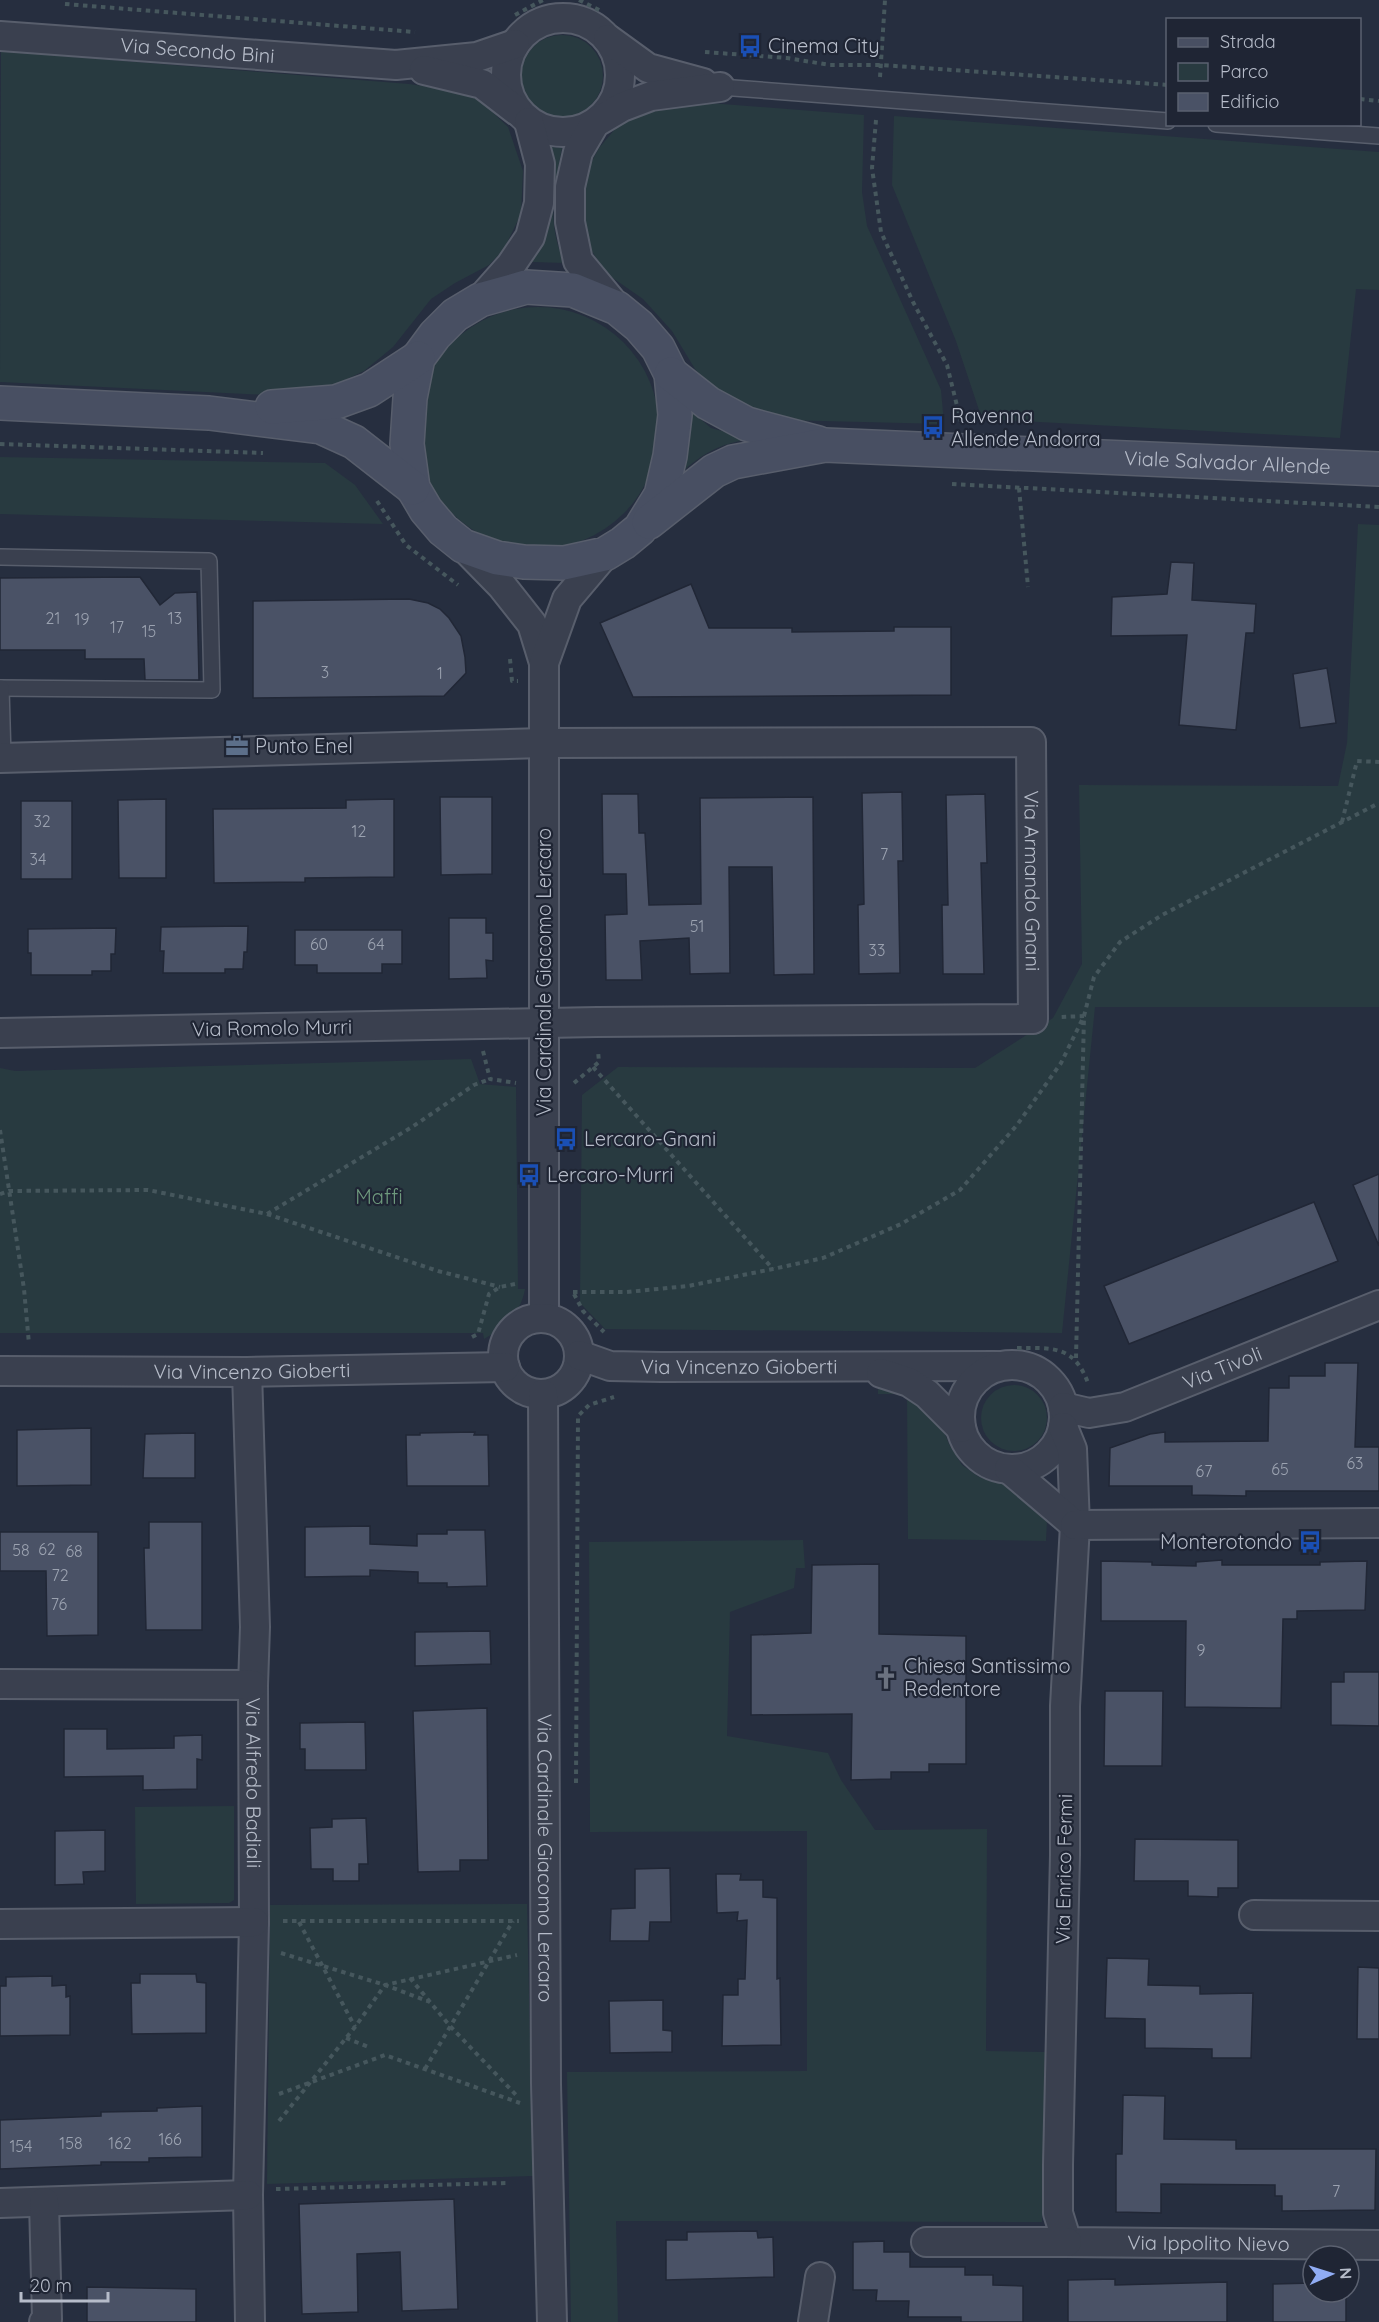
<svg xmlns="http://www.w3.org/2000/svg" width="1379" height="2322" font-family="Quicksand,sans-serif">
	<style>
		.green { fill: #283a40 }
		.building { fill: #4a5266; stroke: #212736; stroke-width: 1.5 }
		.lines { fill: none; stroke-linecap: round; stroke-linejoin: round }
		.lane-casing { stroke: #585e6c; stroke-width: 18 }
		.street-casing { stroke: #585e6c; stroke-width: 32 }
		.secondary-casing { stroke: #585e6c; stroke-width: 36 }
		.path { stroke: #46575d; stroke-width: 4; stroke-dasharray: 4.5 4.5; stroke-linecap: butt }
		.lane { stroke: #3a404f; stroke-width: 15 }
		.street { stroke: #3a404f; stroke-width: 28 }
		.secondary { stroke: #484f62; stroke-width: 33 }
		.labels { text-anchor: middle; stroke-width: 4.5; stroke-linejoin: round; paint-order: stroke }
		.number-label { font-size: 16px; fill: #9ba2b0 }
		.poi-label { font-size: 20px; fill: #b6bcc9; stroke: #1f2534; text-anchor: start }
		.street-label { font-size: 20px; fill: #b6bcc9; stroke: #1f2534 }
		.park-label { font-size: 20px; fill: #6e997d; stroke: #1f2534 }
	</style>
	<rect width="100%" height="100%" fill="#262e3f"/>
	<g class="green">
		<circle cx="562" cy="76" r="41"/>
		<path d="M1,51L409,84L456,91L480,100L508,127L523,171L521,214L504,249L489,265L455,283L431,299L393,347L364,371L326,389L267,395L0,382Z"/>
		<path d="M684,101L864,115L862,192L867,226L941,390L944,424L781,420L720,397L695,369L672,331L643,299L607,274L587,244L581,207L586,172L599,148L616,128L634,115Z"/>
		<path d="M894,116L1379,152V290L1356,289L1340,438L982,419L956,341L892,185Z"/>
		<path d="M551,147L562,148C554,189 546,224 565,263L532,262C554,222 552,191 551,147Z"/>
		<circle cx="538" cy="428" r="121"/>
		<path d="M685,406L711,428L751,439C718,444 704,453 679,474Z"/>
		<path d="M0,457L325,463L355,485L383,524L0,514Z"/>
		<path d="M1358,524L1379,525V1007H1095L1062,1333L605,1329L580,1303L582,1095L618,1067L975,1068L1053,1018L1082,964L1079,785L1338,786L1347,743Z"/>
		<path d="M471,1059L480,1084L516,1087L518,1289H525C521,1313 504,1328 484,1339L483,1333H0V1068L15,1071Z"/>
		<circle cx="1014" cy="1418" r="33"/>
		<path d="M878,1389L907,1390L939,1419L949,1444L962,1465L979,1477L997,1481L1017,1490L1047,1520L1046,1541L908,1539L907,1394H878Z"/>
		<path d="M803,1540L805,1568H796L794,1588L730,1612L727,1736L828,1753L841,1780L875,1830L987,1829L986,2051L1045,2052L1042,2222L616,2221L618,2322H571L567,2072L807,2071V1831L590,1832L589,1542Z"/>
		<path d="M234,1806V1900L229,1903L136,1904L135,1807Z"/>
		<path d="M527,1904L533,2176L267,2184L270,1905Z"/>
	</g>
	<g class="building">
		<path d="M1171,562L1194,563L1192,600L1256,604L1254,633H1246L1236,730L1179,725L1187,635L1111,636L1112,597L1167,594Z"/>
		<path d="M140,577L160,605L175,593L197,592L199,680H145L144,659H85V650H0V578Z"/>
		<path d="M691,584L709,628H792V632L894,631V627H951V695L633,697L600,623Z"/>
		<path d="M409,599L428,603L440,609L449,618L461,636L465,657L466,673L444,696L253,698V601Z"/>
		<path d="M1327,668L1336,723L1300,728L1293,674Z"/>
		<path d="M902,792L903,861H898L900,973L859,974L858,905L864,904L862,793Z"/>
		<path d="M602,794H638L639,833H645L649,905L701,904L700,798L813,797L814,974L774,975L772,867H729L730,973L690,974L689,938L640,941L642,980H606L605,915L627,914L626,874H603Z"/>
		<path d="M985,794L987,863H981L984,974H943L942,905H948L946,795Z"/>
		<path d="M440,797H492V874L441,875Z"/>
		<path d="M166,799V878H119L118,800Z"/>
		<path d="M394,799V877L305,878V882L214,883L213,809L346,808V800Z"/>
		<rect x="21" y="801" width="51" height="78"/>
		<path d="M449,918H486V933H493V961L486,960L487,978L449,979Z"/>
		<path d="M248,926L247,952H244L243,969H225V973H163L164,951H160L161,927Z"/>
		<path d="M116,928L115,954H111V971H92V975H31V953H28V929Z"/>
		<path d="M295,930H402V964H382V973H317V965H295Z"/>
		<path d="M1379,1174V1246L1353,1185Z"/>
		<path d="M1314,1202L1338,1261L1129,1344L1104,1286Z"/>
		<path d="M1325,1363H1358L1355,1447H1379V1491H1246V1496L1192,1495V1486H1109L1110,1448L1150,1434L1165,1432V1442L1268,1441L1269,1388H1289V1376H1325Z"/>
		<path d="M91,1428V1485L17,1486V1430Z"/>
		<path d="M475,1432L474,1435H488L489,1486H407L406,1435H420V1433Z"/>
		<path d="M195,1433V1478H143L145,1434Z"/>
		<path d="M149,1522H202V1630H146L144,1548H149Z"/>
		<path d="M370,1526V1544L417,1546V1534H447V1530H485L487,1586L447,1587V1583H418V1572L370,1570V1576L305,1577V1527Z"/>
		<path d="M0,1532H98V1635L47,1636L46,1571H0Z"/>
		<path d="M1222,1560V1565H1320V1562L1367,1561L1365,1610L1297,1611V1619H1283L1281,1708L1185,1707L1186,1621H1101V1561L1152,1562V1565L1196,1566V1562Z"/>
		<path d="M879,1564V1634L966,1636V1764H929V1772H891V1779L851,1780L852,1714L751,1715V1635L811,1633L812,1565Z"/>
		<path d="M490,1631L491,1664L415,1666V1632Z"/>
		<path d="M1344,1672H1379V1726L1331,1725V1682H1344Z"/>
		<path d="M1105,1691H1163L1162,1766H1104Z"/>
		<path d="M487,1708L488,1860H460V1871L418,1872L413,1711Z"/>
		<path d="M365,1722L366,1770H305V1749H300V1723Z"/>
		<path d="M64,1729H107V1749L174,1748V1736L202,1735V1760L197,1759V1789L143,1790V1776L64,1777Z"/>
		<path d="M366,1818L368,1864H359V1881H333V1869H311L310,1828L332,1827V1819Z"/>
		<path d="M105,1830V1871L83,1872L84,1884L55,1885V1831Z"/>
		<path d="M1135,1839L1238,1840V1888H1218V1897L1188,1896V1881H1134Z"/>
		<path d="M670,1868L671,1922H650L649,1941H610L611,1909L635,1908V1869Z"/>
		<path d="M716,1874H741L740,1880H763V1897L777,1898V1979L780,1978L781,2045L722,2046L723,1995H738V1979H745L747,1920L737,1921L738,1912L717,1913Z"/>
		<path d="M1107,1958L1149,1959L1148,1985L1200,1986V1994L1253,1993L1251,2058H1212V2049L1145,2048V2019L1105,2018Z"/>
		<path d="M1358,1967L1379,1968V2039H1357Z"/>
		<path d="M140,1974H196L197,1982L206,1983V2033L132,2034L131,1983H140Z"/>
		<path d="M52,1976V1986L66,1985V1997L70,1996V2035L0,2036V1986H6V1977Z"/>
		<path d="M663,2000V2030L672,2031V2052L610,2053L609,2001Z"/>
		<path d="M1123,2095L1165,2096L1164,2139L1236,2140V2149H1376L1375,2210L1282,2211V2196H1275V2185L1161,2184V2213L1116,2212V2154H1122Z"/>
		<path d="M202,2106V2157L149,2158V2162H101V2165L0,2169V2120L101,2116V2112L157,2111V2108Z"/>
		<path d="M454,2199L458,2309L402,2311L400,2252L357,2254L358,2312L302,2314L299,2204Z"/>
		<path d="M757,2231L758,2238L773,2237L774,2277L666,2280V2240H687V2232Z"/>
		<path d="M884,2241V2252H910V2267H965V2275H993V2285L1023,2286V2322H961V2317H908L909,2301H876L877,2290H853V2242Z"/>
		<path d="M1115,2279V2285L1227,2282V2322H1068V2280Z"/>
		<path d="M1313,2283V2292H1346V2322H1273V2284Z"/>
		<path d="M87,2287L196,2289V2322H87Z"/>
	</g>
	<g class="lines">
		<g class="lane-casing">
			<g id="lane">
				<path d="M720,87L1168,121"/>
				<path d="M1216,124L1379,136"/>
				<path d="M0,557L209,561L212,690L0,688"/>
				<path d="M1,688L3,758"/>
			</g>
		</g>
		<g class="street-casing">
			<g id="street">
				<circle cx="563" cy="75" r="57"/>
				<path id="s1" d="M0,36L396,65L477,57L515,44"/>
				<path d="M608,39L648,68L703,83"/>
				<path d="M424,70L482,84L517,111"/>
				<path d="M480,300L511,265L530,237L539,203L540,164L529,122"/>
				<path d="M617,308L578,261L570,222V187L578,152L595,123L622,107L651,96L720,87"/>
				<path d="M463,546L502,586L532,624L544,663"/>
				<path id="s2" d="M0,758L543,743L1031,742L1033,1019L597,1022L0,1033"/>
				<path d="M544,1318V663L567,599L605,554"/>
				<circle cx="541" cy="1356" r="38"/>
				<path id="s3" d="M579,1355L610,1366L661,1367L997,1366"/>
				<circle cx="1012" cy="1417" r="52"/>
				<path id="s4" d="M0,1371L247,1372L505,1367"/>
				<path id="s5" d="M247,1372L255,1627L253,1685L254,1922L248,2195L250,2322"/>
				<path d="M881,1373L909,1382L927,1394L961,1428"/>
				<path id="s6" d="M543,1394L546,2084L552,2322"/>
				<path id="s7" d="M1063,1407L1089,1413L1125,1407L1379,1305"/>
				<path id="s8" d="M1063,1427L1072,1449L1075,1525L1065,1706V1855L1058,2165V2213L1067,2242L1379,2245"/>
				<path d="M1009,1469L1075,1525"/>
				<path d="M1075,1525L1379,1523"/>
				<path d="M0,1684L253,1685"/>
				<path d="M1254,1915L1379,1916"/>
				<path d="M0,1924L254,1922"/>
				<path d="M0,2203L248,2195"/>
				<path d="M926,2242H1067"/>
				<path d="M44,2322L47,2319L44,2202"/>
				<path d="M813,2322L820,2277"/>
			</g>
		</g>
		<g class="secondary-casing">
			<g id="secondary">
				<path d="M526,287L573,290L617,308L639,326L658,348L671,374L675,415L670,456L661,495L640,529L623,543L605,554L564,563L524,562L497,558L463,546L443,530L426,510L413,488L407,444L410,398L418,358L435,335L455,315L480,300Z"/>
				<path d="M671,374L708,403L747,424L818,443"/>
				<path d="M0,403L209,413L321,427L354,442L413,488"/>
				<path d="M272,407L336,402L369,390L418,358"/>
				<path id="s9" d="M649,522L714,471L733,462L825,445L1379,469"/>
			</g>
		</g>
		<g class="path">
			<path d="M579,0L601,11"/>
			<path d="M65,4L415,32"/>
			<path d="M515,15L543,0"/>
			<path d="M705,52L787,58L830,65H881L1168,85"/>
			<path d="M880,77L885,0"/>
			<path d="M1360,99L1379,101"/>
			<path d="M876,120L872,168L881,232L913,302L947,365L961,422"/>
			<path d="M0,444L263,453"/>
			<path d="M952,484L1379,507"/>
			<path d="M1019,488L1028,587"/>
			<path d="M377,501L406,545L458,585"/>
			<path d="M510,659L512,681H518"/>
			<path d="M1342,822L1357,761L1379,762"/>
			<path d="M483,1051L490,1079L516,1083"/>
			<path d="M593,1067L773,1269"/>
			<path d="M574,1083L599,1062L598,1051"/>
			<path d="M0,1130L24,1289L29,1344"/>
			<path d="M0,1194L9,1191L148,1190L267,1214L412,1127L474,1085L490,1079"/>
			<path d="M267,1214L438,1271L500,1287"/>
			<path d="M573,1292H627L688,1286L773,1269L823,1258L901,1224L960,1190L1017,1125L1061,1063L1084,1016L1061,1017"/>
			<path d="M574,1294L583,1311L604,1332"/>
			<path d="M472,1337L478,1334L489,1294L500,1287L515,1284"/>
			<path d="M1017,1348C1052,1348 1074,1345 1088,1383"/>
			<path d="M1076,1358L1084,1016L1094,977L1120,942L1162,915L1379,803"/>
			<path d="M576,1783L578,1416L589,1405L614,1397"/>
			<path d="M283,1921H519"/>
			<path d="M299,1922L355,2027"/>
			<path d="M281,1953L385,1985L430,2002"/>
			<path d="M410,1978L450,2026L516,2095"/>
			<path d="M346,2038L371,2048"/>
			<path d="M425,2069L513,1921"/>
			<path d="M279,2094L385,2055L520,2103"/>
			<path d="M279,2121L355,2027L385,1985L517,1955"/>
			<path d="M276,2189L506,2183"/>
		</g>
		<use href="#lane" class="lane"/>
		<use href="#street" class="street"/>
		<use href="#secondary" class="secondary"/>
	</g>
	<defs>
		<g id="bus-bare" transform="scale(1.8)"><path d="M-5-6H5V4H4V6H2V4H-2V6H-4V4H-5ZM-3.5-4V0h7V-4ZM-3.5 1.2v1.5H-2V1.2ZM2 1.2v1.5H3.5V1.2Z" fill="#1a4fb4" stroke="#1f2534" stroke-width="2.5" paint-order="stroke"/></g>
		<g id="office-bare" transform="scale(1.8)"><path d="M-6-3h4V-5.5h4V-3h4V5H-6ZM-1-4.5V-3h2v-1.5ZM-6 0V1H6V0Z" fill="#5c6f8a" stroke="#1f2534" stroke-width="2.5" paint-order="stroke"/></g>
		<g id="church-bare" transform="scale(1.8)"><path d="M-1.2-6h2.4v3.5h3.3v2.4h-3.3V6h-2.4V-.1h-3.3v-2.4h3.3Z" fill="#6b7280" stroke="#1f2534" stroke-width="2.5" paint-order="stroke"/></g>
	</defs>
	<g fill-rule="evenodd">
		<use href="#bus-bare" x="750" y="46"/>
		<use href="#bus-bare" x="933" y="427"/>
		<use href="#office-bare" x="237" y="746"/>
		<use href="#bus-bare" x="566" y="1139"/>
		<use href="#bus-bare" x="529" y="1175"/>
		<use href="#bus-bare" x="1310" y="1542"/>
		<use href="#church-bare" x="886" y="1678"/>
	</g>
	<g class="labels">
		<g class="number-label">
			<text x="53" y="624">21</text>
			<text x="175" y="624">13</text>
			<text x="82" y="625">19</text>
			<text x="117" y="633">17</text>
			<text x="149" y="637">15</text>
			<text x="325" y="678">3</text>
			<text x="440" y="679">1</text>
			<text x="42" y="827">32</text>
			<text x="359" y="837">12</text>
			<text x="884" y="860">7</text>
			<text x="38" y="865">34</text>
			<text x="697" y="932">51</text>
			<text x="319" y="950">60</text>
			<text x="376" y="950">64</text>
			<text x="877" y="956">33</text>
			<text x="1355" y="1469">63</text>
			<text x="1280" y="1475">65</text>
			<text x="1204" y="1477">67</text>
			<text x="47" y="1555">62</text>
			<text x="21" y="1556">58</text>
			<text x="74" y="1557">68</text>
			<text x="60" y="1581">72</text>
			<text x="59" y="1610">76</text>
			<text x="1201" y="1656">9</text>
			<text x="170" y="2145">166</text>
			<text x="71" y="2149">158</text>
			<text x="120" y="2149">162</text>
			<text x="21" y="2152">154</text>
			<text x="1336" y="2197">7</text>
		</g>
		<g class="poi-label">
			<text x="768" y="53">Cinema City</text>
			<text x="951" y="423">Ravenna<tspan x="951" dy="23">Allende Andorra</tspan></text>
			<text x="255" y="753">Punto Enel</text>
			<text x="584" y="1146">Lercaro-Gnani</text>
			<text x="547" y="1182">Lercaro-Murri</text>
			<text x="1292" y="1549" text-anchor="end">Monterotondo</text>
			<text x="904" y="1673">Chiesa Santissimo<tspan x="904" dy="23">Redentore</tspan></text>
		</g>
		<g class="street-label">
			<text dy="7" stroke="none"><textPath href="#s1" startOffset="198">Via Secondo Bini</textPath></text>
			<text dy="7" stroke="none"><textPath href="#s9" startOffset="600">Viale Salvador Allende</textPath></text>
			<text dy="7" stroke="none"><textPath href="#s2" startOffset="1170">Via Armando Gnani</textPath></text>
			<text transform="translate(544 972) rotate(-90)" y="7">Via Cardinale Giacomo Lercaro</text>
			<text transform="translate(272 1028) rotate(-1)" y="7">Via Romolo Murri</text>
			<text dy="7" stroke="none"><textPath href="#s3" startOffset="162">Via Vincenzo Gioberti</textPath></text>
			<text dy="7" stroke="none"><textPath href="#s7" startOffset="168">Via Tivoli</textPath></text>
			<text dy="7" stroke="none"><textPath href="#s4" startOffset="252">Via Vincenzo Gioberti</textPath></text>
			<text dy="7" stroke="none"><textPath href="#s5" startOffset="411">Via Alfredo Badiali</textPath></text>
			<text dy="7" stroke="none"><textPath href="#s6" startOffset="464">Via Cardinale Giacomo Lercaro</textPath></text>
			<text transform="translate(1064 1869) rotate(-89)" y="7">Via Enrico Fermi</text>
			<text dy="7" stroke="none"><textPath href="#s8" startOffset="960">Via Ippolito Nievo</textPath></text>
		</g>
		<g class="park-label">
			<text x="379" y="1204">Maffi</text>
		</g>
	</g>
	<rect x="1166" y="18" width="195" height="108" fill="#1f2534" stroke="#5b6170" stroke-width="1.5"/>
	<rect x="1178" y="38" width="30" height="9" fill="#484f62" stroke="#5b6170" stroke-width="1.5"/>
	<text x="1220" y="48" font-size="18" fill="#b6bcc9">Strada</text>
	<rect x="1178" y="63" width="30" height="18" fill="#283a40" stroke="#5b6170" stroke-width="1.5"/>
	<text x="1220" y="78" font-size="18" fill="#b6bcc9">Parco</text>
	<rect x="1178" y="93" width="30" height="18" fill="#4a5266" stroke="#5b6170" stroke-width="1.5"/>
	<text x="1220" y="108" font-size="18" fill="#b6bcc9">Edificio</text>
	<g transform="translate(1331 2274) rotate(87)"><circle r="28" fill="#1f2534" stroke="#5b6170" stroke-width="1.5"/>
	<path d="M0-4.5L10 22L0 15L-10 22Z" fill="#90acf4"/>
	<text y="-9" font-size="16" font-weight="bold" text-anchor="middle" fill="#b6bcc9">N</text>
	</g>
	<path d="M21 2292v9h87v-9" fill="none" stroke="#b6bcc9" stroke-width="3"/>
	<text x="30" y="2292" font-size="18" fill="#b6bcc9" stroke="#1f2534" stroke-width="4.5" paint-order="stroke">20 m</text>
</svg>
